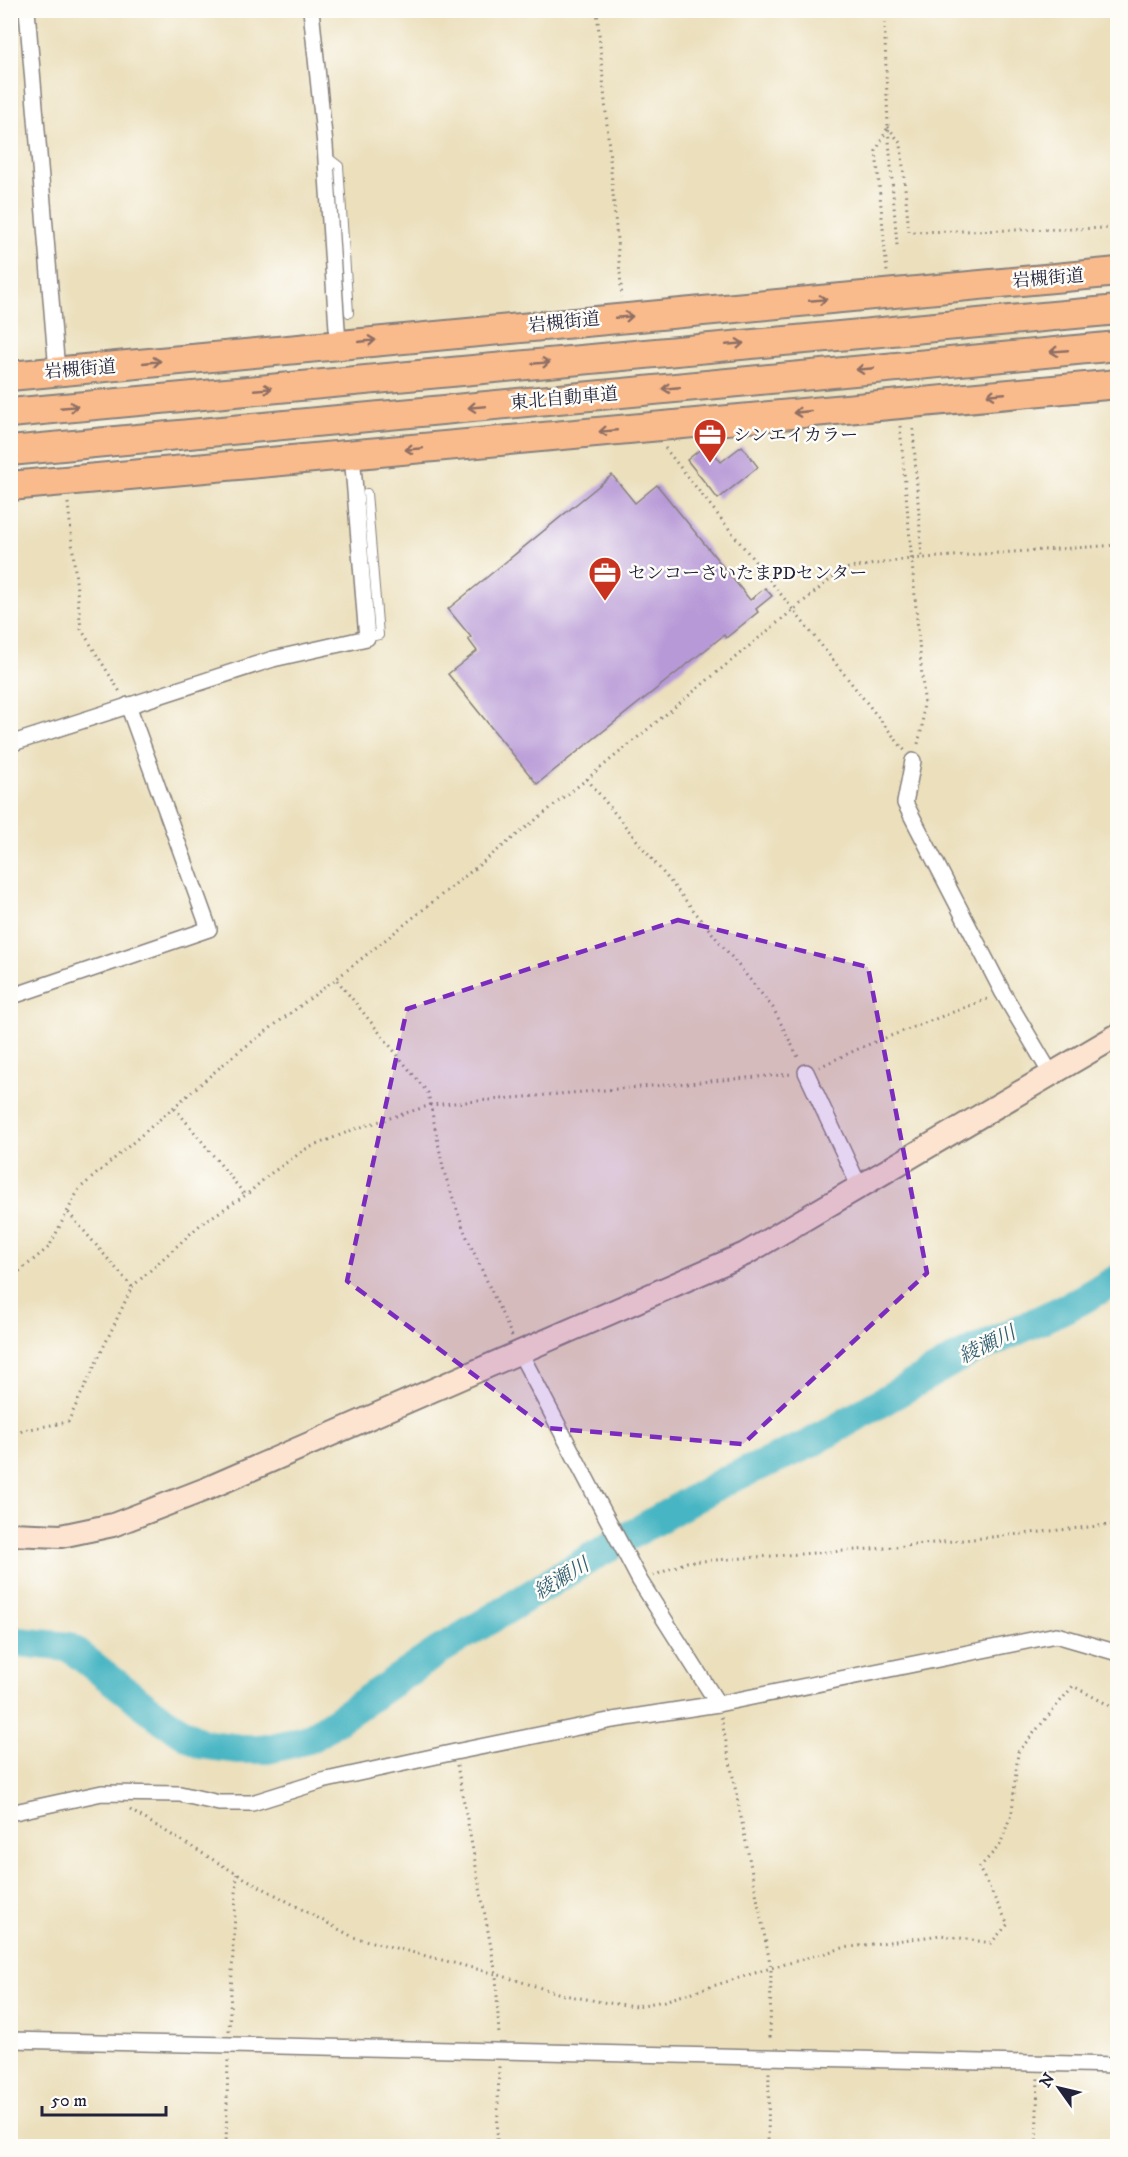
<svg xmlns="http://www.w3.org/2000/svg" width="1128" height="2157" font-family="'IM FELL DW Pica','Noto Serif JP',serif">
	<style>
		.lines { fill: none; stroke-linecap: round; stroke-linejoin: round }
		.river { stroke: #47b5c3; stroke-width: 30 }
		.building { fill: #b799d7 }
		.lane-casing { stroke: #86807c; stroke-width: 10 }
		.street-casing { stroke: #86807c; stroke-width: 18 }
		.secondary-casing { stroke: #86807c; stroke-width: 26 }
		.highway-casing { stroke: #86807c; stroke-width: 32 }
		.path { stroke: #86807c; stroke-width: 3; stroke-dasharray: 1.5 4.5; stroke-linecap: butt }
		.lane { stroke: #fff; stroke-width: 8 }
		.street { stroke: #fff; stroke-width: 15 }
		.secondary { stroke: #fde4d1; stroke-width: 22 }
		.highway { stroke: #fabb8c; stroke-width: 28 }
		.oneway { stroke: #8e6e64 }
		.marked { fill: #7b2cbf; fill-opacity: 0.2; stroke: #7b2cbf; stroke-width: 4.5; stroke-dasharray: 12 8; stroke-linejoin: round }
		.labels { text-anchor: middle; stroke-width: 5; stroke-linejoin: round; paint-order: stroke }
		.street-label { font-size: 18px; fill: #22223b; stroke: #fdfcf7 }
		.poi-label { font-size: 18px; fill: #22223b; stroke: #fdfcf7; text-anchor: start }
		.water-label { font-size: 20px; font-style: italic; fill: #315d71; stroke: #fdfcf7 }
	</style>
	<rect width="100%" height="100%" fill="#fdfcf7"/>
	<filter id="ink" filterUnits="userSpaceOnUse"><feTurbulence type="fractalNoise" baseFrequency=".0167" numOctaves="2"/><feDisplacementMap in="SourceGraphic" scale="12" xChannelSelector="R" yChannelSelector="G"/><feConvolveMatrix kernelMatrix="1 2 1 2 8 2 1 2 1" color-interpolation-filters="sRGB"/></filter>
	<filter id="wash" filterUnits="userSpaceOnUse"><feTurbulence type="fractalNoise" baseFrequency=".008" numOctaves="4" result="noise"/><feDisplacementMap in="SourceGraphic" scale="24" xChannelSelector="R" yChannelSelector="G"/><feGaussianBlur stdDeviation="1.35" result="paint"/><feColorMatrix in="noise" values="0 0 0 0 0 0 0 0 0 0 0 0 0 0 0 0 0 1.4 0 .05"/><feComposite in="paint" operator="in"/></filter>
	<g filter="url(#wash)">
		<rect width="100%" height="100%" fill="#ebdfbc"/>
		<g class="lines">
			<path class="river" d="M10,1641L69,1647L162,1719L201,1744L240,1749H268L309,1739L440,1650L592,1557L723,1482L809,1444L954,1360L1078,1302L1118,1279"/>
		</g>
		<g id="blocks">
			<g class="building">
				<path d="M707,444L721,462L742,446L758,467L718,499L687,460Z"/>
				<path d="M612,475L635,503L657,485L750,600L765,588L772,596L756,609L758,612L726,638L724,635L537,784L448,674L477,651L468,639L471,637L448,609Z"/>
			</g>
		</g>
	</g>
	<g filter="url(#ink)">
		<use href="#blocks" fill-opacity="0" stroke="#86807c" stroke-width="1.5"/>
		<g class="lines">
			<g class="lane-casing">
				<g id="lane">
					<path d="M326,156L339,166L349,313"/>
					<path d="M367,638L379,635L367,493"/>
				</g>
			</g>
			<g class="street-casing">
				<g id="street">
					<path d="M27,10L57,371"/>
					<path d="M311,10L325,145L338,344"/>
					<path d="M10,744L273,659L367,638L352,454"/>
					<path d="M913,761L905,803L1003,993L1051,1074"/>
					<path d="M10,997L209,929L128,705"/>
					<path d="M806,1072L860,1188"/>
					<path d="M519,1351L640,1581L718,1704"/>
					<path d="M10,1813L102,1793L180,1794L219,1803H252L322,1781L455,1752L613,1720L718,1704L1056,1635L1118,1653"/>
					<path d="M10,2040L1118,2065"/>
				</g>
			</g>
			<g class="secondary-casing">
				<path id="secondary" d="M10,1534L61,1536L113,1525L206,1489L745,1254L1118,1035"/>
			</g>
			<g class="highway-casing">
				<g id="highway">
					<path d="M10,376L1118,272"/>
					<path d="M10,413L1118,310"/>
					<path d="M10,451L1118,346"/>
					<path d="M10,486L1118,384"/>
				</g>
			</g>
			<g class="path">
				<path d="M597,10L622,297"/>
				<path d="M884,10L888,127L897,246"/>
				<path d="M888,127L901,144L909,232L1118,228"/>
				<path d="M887,129L876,151L887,272"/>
				<path d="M900,426L924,699L922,727L917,748"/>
				<path d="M913,429L922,559"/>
				<path d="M665,448L905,751"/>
				<path d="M68,503L81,629L120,692"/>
				<path d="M587,779L773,1008L799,1059"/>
				<path d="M337,980L428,1093L444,1172L465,1233L512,1336"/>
				<path d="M819,1067L867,1045L990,998"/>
				<path d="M175,1108L245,1195"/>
				<path d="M10,1279L49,1247L79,1189L233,1056L336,979L587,779L843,569L909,559L1118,545"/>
				<path d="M132,1287L201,1224L246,1195L270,1174L306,1149L355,1129L431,1105L792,1074"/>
				<path d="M10,1437L24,1430L68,1422L132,1287L67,1211"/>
				<path d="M653,1576L687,1562L885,1548L1118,1524"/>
				<path d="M721,1717L771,1968L770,2042"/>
				<path d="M457,1765L496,1974L499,2037"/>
				<path d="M130,1810L237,1874L353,1937L496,1974L564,1995L608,2003L637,2006L664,2001L771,1968L843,1948L941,1935L991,1943L1008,1924L979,1868L1000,1845L1012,1812L1018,1752L1073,1686L1118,1710"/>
				<path d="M229,2031L237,1874"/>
				<path d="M226,2146L228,2059"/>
				<path d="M497,2146L499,2065"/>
				<path d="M768,2146L769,2072"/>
				<path d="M1036,2146L1038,2077"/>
			</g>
			<use href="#lane" class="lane"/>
			<use href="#street" class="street"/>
			<use href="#secondary" class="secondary"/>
			<use href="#highway" class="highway"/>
		</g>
		<defs><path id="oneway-shaft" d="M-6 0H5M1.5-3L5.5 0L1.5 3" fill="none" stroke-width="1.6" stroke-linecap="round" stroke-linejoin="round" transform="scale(1.5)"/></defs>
		<g class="oneway">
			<use href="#oneway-shaft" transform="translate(818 300) rotate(-5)"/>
			<use href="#oneway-shaft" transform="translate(624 317) rotate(-5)"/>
			<use href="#oneway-shaft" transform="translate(367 341) rotate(-6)"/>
			<use href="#oneway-shaft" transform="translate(735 344) rotate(-5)"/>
			<use href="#oneway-shaft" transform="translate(1059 351) rotate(175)"/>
			<use href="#oneway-shaft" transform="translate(152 362) rotate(-6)"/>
			<use href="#oneway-shaft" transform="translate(541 363) rotate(-5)"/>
			<use href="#oneway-shaft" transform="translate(865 369) rotate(175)"/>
			<use href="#oneway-shaft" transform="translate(671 388) rotate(175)"/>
			<use href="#oneway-shaft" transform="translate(263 389) rotate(-5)"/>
			<use href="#oneway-shaft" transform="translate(996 394) rotate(175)"/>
			<use href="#oneway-shaft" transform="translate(69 407) rotate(-5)"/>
			<use href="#oneway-shaft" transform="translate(477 407) rotate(175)"/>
			<use href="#oneway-shaft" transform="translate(802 412) rotate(174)"/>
			<use href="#oneway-shaft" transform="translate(608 431) rotate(175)"/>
			<use href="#oneway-shaft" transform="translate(414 449) rotate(175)"/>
		</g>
	</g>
	<path class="marked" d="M678,920L868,967L927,1273L743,1444L546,1428L347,1281L407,1009Z"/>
	<defs>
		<g id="office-pin" transform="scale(1.725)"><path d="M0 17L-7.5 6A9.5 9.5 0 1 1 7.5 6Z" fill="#c8321e" stroke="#fdfcf7"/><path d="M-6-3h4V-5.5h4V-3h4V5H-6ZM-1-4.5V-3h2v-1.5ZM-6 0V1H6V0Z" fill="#fff"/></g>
	</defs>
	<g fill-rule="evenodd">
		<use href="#office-pin" x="710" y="435"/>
		<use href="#office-pin" x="605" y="573"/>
	</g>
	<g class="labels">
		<g class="street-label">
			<text transform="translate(1048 278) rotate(-5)" y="6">岩槻街道</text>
			<text transform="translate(564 322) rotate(-6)" y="6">岩槻街道</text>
			<text transform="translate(80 369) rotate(-5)" y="6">岩槻街道</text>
			<text transform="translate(564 398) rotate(-5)" y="6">東北自動車道</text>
		</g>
		<g class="poi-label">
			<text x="733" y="441">シンエイカラー</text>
			<text x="628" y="579">センコーさいたまPDセンター</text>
		</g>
		<g class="water-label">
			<text transform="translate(987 1344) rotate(-26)" y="7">綾瀬川</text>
			<text transform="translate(561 1578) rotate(-31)" y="7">綾瀬川</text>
		</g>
	</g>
	<rect width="1128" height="2157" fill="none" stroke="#fdfcf7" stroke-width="36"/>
	<g transform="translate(1059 2088) rotate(304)" stroke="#fdfcf7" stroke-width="4.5" paint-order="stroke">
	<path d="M0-4.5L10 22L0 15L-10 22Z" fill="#22223b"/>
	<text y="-9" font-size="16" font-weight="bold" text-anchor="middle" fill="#22223b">N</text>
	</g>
	<path d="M42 2106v9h124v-9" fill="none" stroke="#22223b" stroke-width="3"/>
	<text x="51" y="2106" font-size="18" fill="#22223b" stroke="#fdfcf7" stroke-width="4.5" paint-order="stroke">50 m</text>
</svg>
